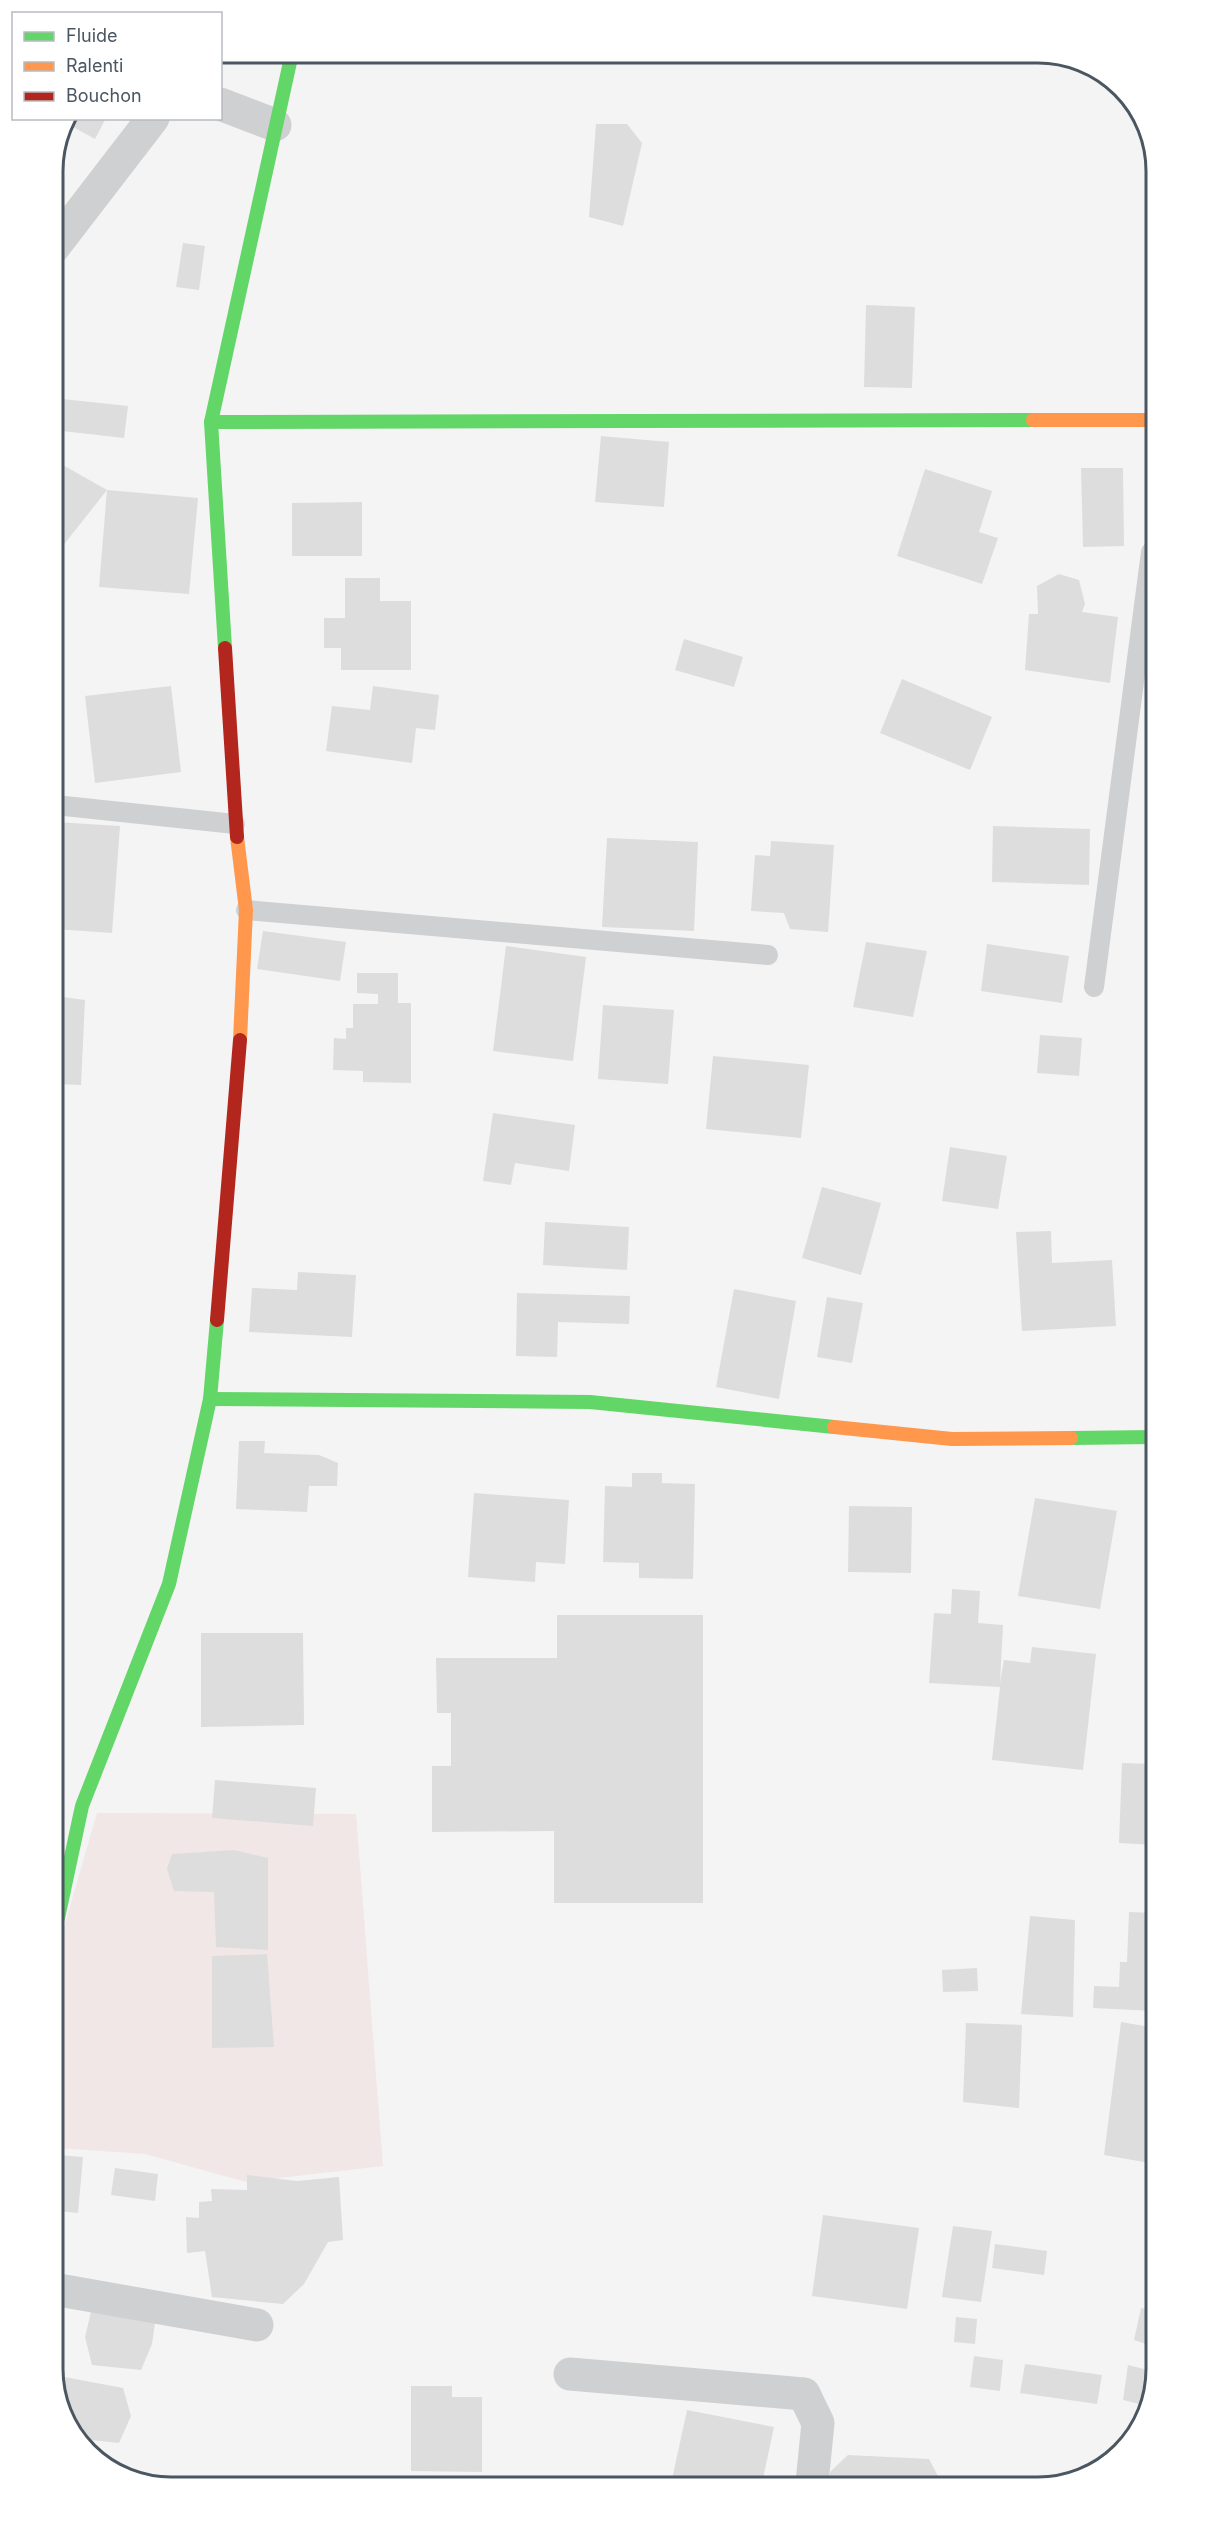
<svg xmlns="http://www.w3.org/2000/svg" width="1209" height="2540" font-family="Inter,sans-serif">
	<style>
		.medical { fill: #f1e7e6 }
		.building { fill: #ddddde }
		.lines { fill: none; stroke-linecap: round; stroke-linejoin: round }
		.lane { stroke: #ced0d2; stroke-width: 20 }
		.street { stroke: #ced0d2; stroke-width: 33 }
		.fast { stroke: #63d668; stroke-width: 14 }
		.slow { stroke: #ff974d; stroke-width: 14 }
		.jam { stroke: #b3261e; stroke-width: 14 }
		.rim { fill: none; stroke: #4a5661; stroke-width: 3 }
	</style>
	<rect width="100%" height="100%" fill="#f4f4f4"/>
	<path class="medical" d="M97,1813L356,1814L383,2166L246,2182L145,2154L58,2148V1948Z"/>
	<g class="building">
		<path d="M65,118H106L95,139L64,122Z"/>
		<path d="M596,124H627L642,143L623,226L589,217Z"/>
		<path d="M183,243L205,246L199,290L176,287Z"/>
		<path d="M866,305L915,307L912,388L864,387Z"/>
		<path d="M53,398L128,406L124,438L53,430Z"/>
		<path d="M601,436L669,442L664,507L595,502Z"/>
		<path d="M54,460L107,490L54,557Z"/>
		<path d="M1081,468H1123L1124,546L1083,547Z"/>
		<path d="M925,469L992,491L979,532L998,538L982,584L897,556Z"/>
		<path d="M107,490L198,498L189,594L99,587Z"/>
		<path d="M362,502V556H292V503Z"/>
		<path d="M1059,574L1079,580L1085,604L1082,612L1118,617L1110,683L1025,670L1029,614H1038L1037,586Z"/>
		<path d="M345,578H380V601H411V670H341V648H324V618H345Z"/>
		<path d="M684,639L743,657L734,687L675,670Z"/>
		<path d="M902,679L992,717L970,770L880,733Z"/>
		<path d="M171,686L181,772L95,783L85,696Z"/>
		<path d="M373,686L439,695L435,730L416,728L412,763L326,751L332,706L370,710Z"/>
		<path d="M55,822L120,826L112,933L55,929Z"/>
		<path d="M993,826L1090,829L1089,885L992,882Z"/>
		<path d="M607,838L698,842L694,931L602,927Z"/>
		<path d="M771,841L834,845L828,932L790,929L784,913L751,911L755,855L770,856Z"/>
		<path d="M263,931L346,942L340,981L257,969Z"/>
		<path d="M866,942L927,951L913,1017L853,1007Z"/>
		<path d="M987,944L1069,956L1062,1003L981,991Z"/>
		<path d="M506,946L586,957L573,1061L493,1051Z"/>
		<path d="M357,973H398V1003H411V1083L363,1082V1071L333,1070L334,1038L346,1039V1028H353V1004H378V994L357,993Z"/>
		<path d="M55,996L85,1000L81,1085L55,1084Z"/>
		<path d="M603,1005L674,1010L668,1084L598,1079Z"/>
		<path d="M1040,1035L1082,1038L1079,1076L1037,1073Z"/>
		<path d="M713,1056L809,1065L801,1138L706,1129Z"/>
		<path d="M493,1113L575,1125L569,1171L515,1163L511,1185L483,1181Z"/>
		<path d="M950,1147L1007,1156L998,1209L942,1201Z"/>
		<path d="M822,1187L881,1203L861,1275L802,1258Z"/>
		<path d="M545,1222L629,1227L627,1270L543,1265Z"/>
		<path d="M1051,1231L1052,1263L1112,1260L1116,1326L1022,1331L1016,1232Z"/>
		<path d="M298,1272L356,1275L352,1337L249,1332L252,1288L297,1290Z"/>
		<path d="M734,1289L796,1301L779,1399L716,1387Z"/>
		<path d="M517,1293L630,1296L629,1324L558,1322L557,1357L516,1356Z"/>
		<path d="M827,1297L863,1303L852,1363L817,1357Z"/>
		<path d="M239,1441H265L264,1453L319,1455L338,1463L337,1486H309L307,1512L236,1509Z"/>
		<path d="M632,1473H662V1483L695,1484L693,1579L639,1578V1563L603,1562L605,1486L632,1487Z"/>
		<path d="M474,1493L569,1500L565,1564L536,1562L535,1582L468,1577Z"/>
		<path d="M1035,1498L1117,1511L1100,1609L1018,1596Z"/>
		<path d="M849,1506L912,1507L911,1573L848,1572Z"/>
		<path d="M952,1589L980,1591L978,1623L1003,1625L1000,1683L1004,1660L1030,1663L1032,1647L1096,1654L1083,1770L992,1760L1000,1687L929,1683L934,1613L951,1614Z"/>
		<path d="M557,1615H703V1903H554V1831L432,1832V1766H451V1713H437L436,1658H557Z"/>
		<path d="M201,1633H303L304,1725L201,1727Z"/>
		<path d="M1122,1763L1155,1764V1845L1119,1843Z"/>
		<path d="M215,1780L316,1788L313,1826L212,1818Z"/>
		<path d="M234,1850L268,1858V1950L216,1947L214,1892L174,1891L167,1869L172,1854Z"/>
		<path d="M1129,1912L1155,1913V2011L1093,2008L1094,1986L1119,1987L1120,1962H1127Z"/>
		<path d="M1030,1916L1075,1920L1073,2017L1021,2014Z"/>
		<path d="M267,1954L274,2047L212,2048V1956Z"/>
		<path d="M977,1968L978,1991L943,1992L942,1970Z"/>
		<path d="M1121,2022L1156,2028V2150L1151,2148L1150,2163L1104,2155Z"/>
		<path d="M966,2023L1022,2025L1019,2108L963,2102Z"/>
		<path d="M58,2155L83,2157L78,2213L58,2211Z"/>
		<path d="M115,2168L158,2174L155,2201L111,2195Z"/>
		<path d="M247,2175L297,2181L339,2177L343,2240L328,2242L304,2284L283,2304L212,2297L205,2251L187,2253L186,2217L199,2218V2202L212,2201L211,2189L247,2190Z"/>
		<path d="M823,2215L919,2228L907,2309L812,2296Z"/>
		<path d="M953,2226L992,2231L981,2302L942,2297Z"/>
		<path d="M995,2244L1047,2251L1044,2275L992,2268Z"/>
		<path d="M1141,2308L1156,2311V2347L1134,2340Z"/>
		<path d="M91,2312L156,2316L152,2344L141,2370L92,2365L85,2337Z"/>
		<path d="M956,2317L977,2319L975,2344L954,2342Z"/>
		<path d="M974,2356L1003,2360L1000,2391L970,2387Z"/>
		<path d="M1025,2364L1102,2375L1097,2404L1020,2393Z"/>
		<path d="M1128,2365L1156,2372L1144,2405L1123,2400Z"/>
		<path d="M59,2376L123,2388L131,2416L119,2443L82,2439L59,2407Z"/>
		<path d="M411,2386H452V2397H482V2472L411,2471Z"/>
		<path d="M687,2410L774,2427L762,2483L671,2484Z"/>
		<path d="M848,2455L929,2459L941,2482L829,2483L830,2472Z"/>
	</g>
	<g class="lines">
		<g class="lane">
			<path d="M55,805L235,824"/>
			<path d="M246,910L768,955"/>
			<path d="M1094,987L1151,552"/>
		</g>
		<g class="street">
			<path d="M220,104L275,125"/>
			<path d="M53,248L153,118"/>
			<path d="M59,2290L257,2325"/>
			<path d="M570,2374L804,2394L818,2423L812,2483"/>
		</g>
		<g class="fast">
			<path d="M211,422L1033,420"/>
			<path d="M225,648L211,422L292,53"/>
			<path d="M210,1399L590,1402L834,1427"/>
			<path d="M1071,1438L1154,1437"/>
			<path d="M58,1918L82,1806L169,1584L210,1399L217,1320"/>
		</g>
		<g class="slow">
			<path d="M1033,420H1151"/>
			<path d="M237,837L246,910L240,1040"/>
			<path d="M834,1427L952,1439L1071,1438"/>
		</g>
		<g class="jam">
			<path d="M225,648L237,837"/>
			<path d="M217,1320L240,1040"/>
		</g>
	</g>
	<path d="M0 0H1209V2540H0ZM171 63H1038A108 108 0 0 1 1146 171V2369A108 108 0 0 1 1038 2477H171A108 108 0 0 1 63 2369V171A108 108 0 0 1 171 63Z" fill="#fff" fill-rule="evenodd"/>
	<path class="rim" d="M171 63H1038A108 108 0 0 1 1146 171V2369A108 108 0 0 1 1038 2477H171A108 108 0 0 1 63 2369V171A108 108 0 0 1 171 63Z"/>
	<rect x="12" y="12" width="210" height="108" fill="#ffffff" stroke="#b7bbc0" stroke-width="1.5"/>
	<rect x="24" y="32" width="30" height="9" fill="#63d668" stroke="#b7bbc0" stroke-width="1.5"/>
	<text x="66" y="42" font-size="18" fill="#4a5661">Fluide</text>
	<rect x="24" y="62" width="30" height="9" fill="#ff974d" stroke="#b7bbc0" stroke-width="1.5"/>
	<text x="66" y="72" font-size="18" fill="#4a5661">Ralenti</text>
	<rect x="24" y="92" width="30" height="9" fill="#b3261e" stroke="#b7bbc0" stroke-width="1.5"/>
	<text x="66" y="102" font-size="18" fill="#4a5661">Bouchon</text>
</svg>
